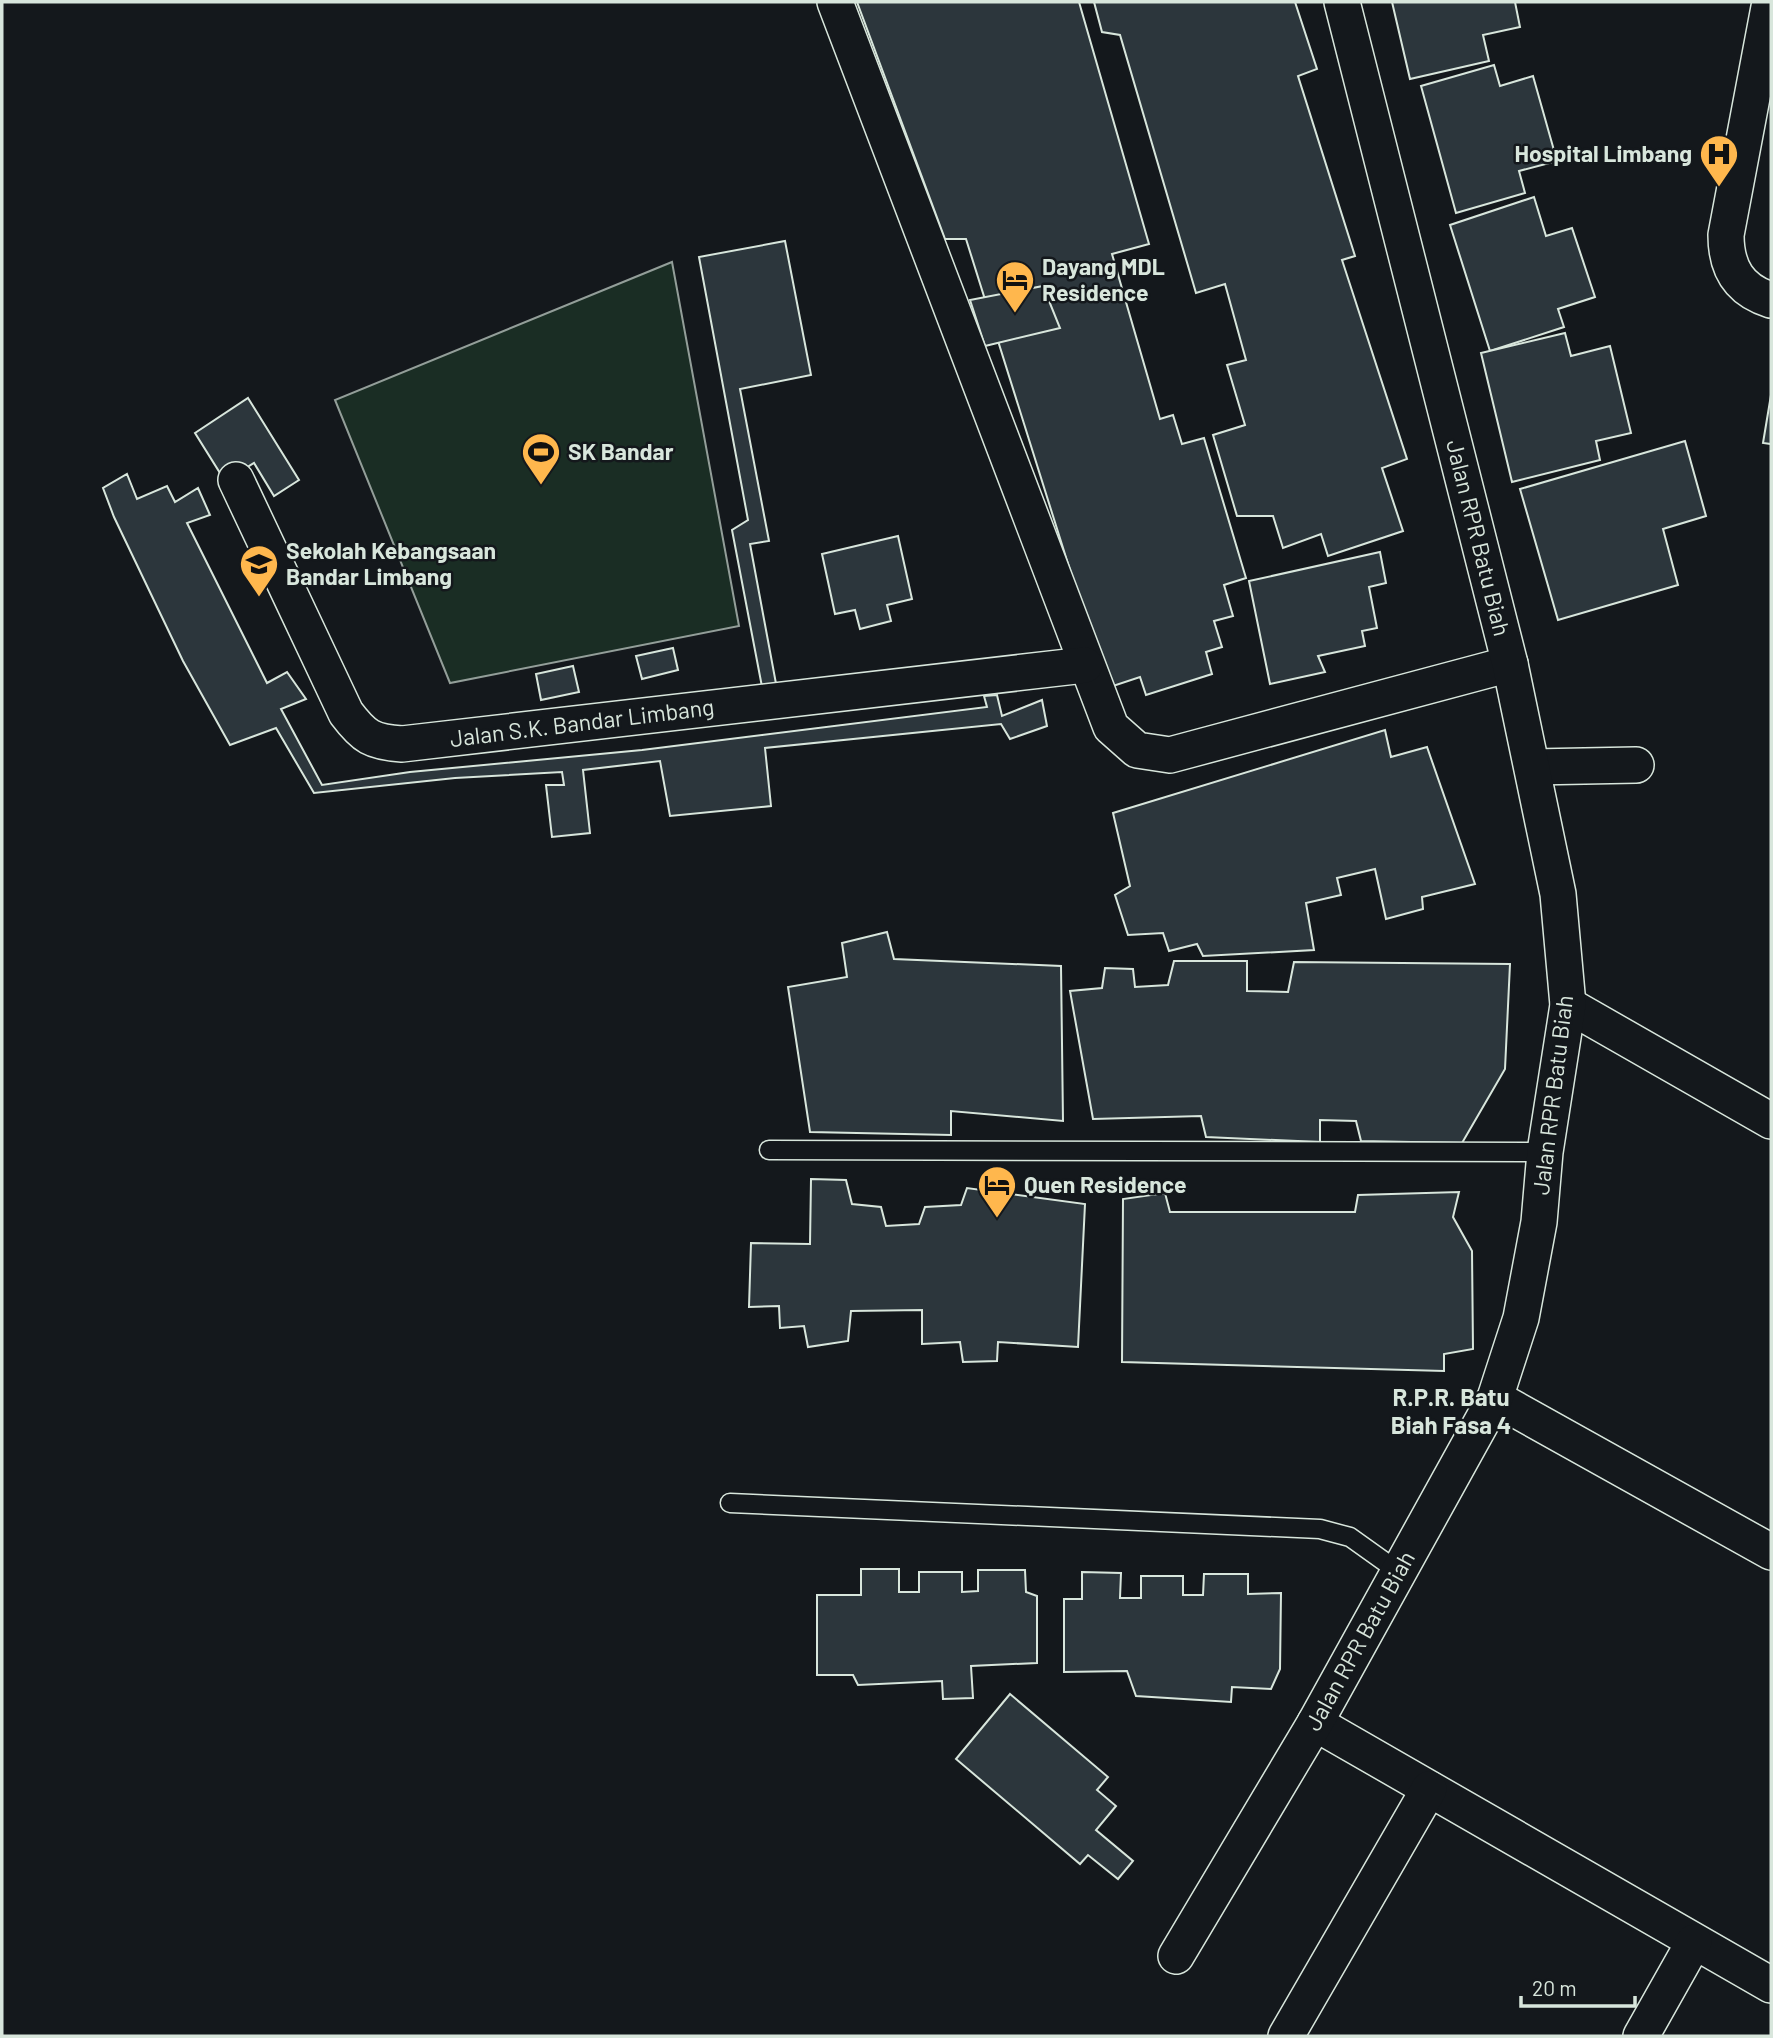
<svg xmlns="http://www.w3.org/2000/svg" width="1773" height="2038" font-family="Barlow,sans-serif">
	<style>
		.green { fill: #1a2d24; stroke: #939e99; stroke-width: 2 }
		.building { fill: #2c363c; stroke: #d8e6dc; stroke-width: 2 }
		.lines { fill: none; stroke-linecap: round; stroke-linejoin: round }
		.lane-casing { stroke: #d8e6dc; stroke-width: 21 }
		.street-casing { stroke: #d8e6dc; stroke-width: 38 }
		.lane { stroke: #14181c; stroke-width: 18 }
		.street { stroke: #14181c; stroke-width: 35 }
		.labels { text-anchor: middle; stroke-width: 5; stroke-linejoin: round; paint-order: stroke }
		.poi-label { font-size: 23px; font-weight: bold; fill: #d8e6dc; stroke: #14181c; text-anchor: start }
		.street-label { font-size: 23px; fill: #d8e6dc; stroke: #14181c }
		.neighbourhood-label { font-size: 24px; font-weight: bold; fill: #d8e6dc; stroke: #14181c }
	</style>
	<rect width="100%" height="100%" fill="#14181c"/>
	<path class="green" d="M672,262L739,626L450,683L335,400Z"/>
	<g class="building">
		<path d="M857,2H1079L1149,244L1112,254L1160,419L1173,415L1182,444L1204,438L1246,578L1224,585L1233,616L1214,621L1222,647L1206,652L1212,674L1146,695L1140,677L1107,688L966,239H945Z"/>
		<path d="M1094,2H1295L1317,69L1298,76L1355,256L1342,260L1407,459L1382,468L1403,531L1328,556L1321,534L1283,548L1273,516H1237L1213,435L1245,425L1227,365L1246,360L1225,284L1196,293L1120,35L1102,32Z"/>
		<path d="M1392,2H1515L1520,27L1483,35L1489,61L1410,79Z"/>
		<path d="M1494,65L1500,86L1533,76L1557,161L1519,171L1525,193L1456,213L1421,86Z"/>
		<path d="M1534,197L1546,236L1572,228L1595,297L1558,309L1564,327L1490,351L1450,225Z"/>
		<path d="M785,241L811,375L740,389L769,541L750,544L777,689L763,692L732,530L748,520L699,257Z"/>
		<path d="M1043,286L1060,328L985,346L970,300Z"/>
		<path d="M1565,333L1571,356L1610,346L1631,433L1596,441L1600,460L1512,482L1481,353Z"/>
		<path d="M1771,395V444L1763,443Z"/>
		<path d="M248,398L299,480L274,496L254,463L225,481L195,433Z"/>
		<path d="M1685,441L1706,516L1663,529L1678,585L1558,620L1520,489Z"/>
		<path d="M127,474L137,499L167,486L175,502L198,488L210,515L187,523L267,683L287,672L306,699L281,709L322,785L410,772L642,750L987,707L984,696L997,695L1002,716L1042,700L1047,726L1010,739L1001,724L765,748L771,806L670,816L660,761L583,770L590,833L552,837L546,785H564L562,772L455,778L314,793L276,728L230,745L183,661L114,517L103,488Z"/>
		<path d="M898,536L912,599L887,605L891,621L860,629L855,610L835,614L822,554Z"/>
		<path d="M1380,552L1386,583L1369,587L1377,628L1362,631L1365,646L1318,656L1325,672L1270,684L1249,581Z"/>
		<path d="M673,648L678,670L642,679L636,656Z"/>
		<path d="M573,666L579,692L541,700L536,674Z"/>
		<path d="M1385,730L1391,757L1427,747L1475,884L1422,897L1423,909L1386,919L1375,869L1337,878L1341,895L1306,903L1314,950L1203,956L1197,944L1169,951L1163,933L1128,935L1115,895L1130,886L1113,813Z"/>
		<path d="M887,932L894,959L1061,966L1063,1121L951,1111V1135L810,1132L788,987L847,977L842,943Z"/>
		<path d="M1174,961H1247V991L1288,992L1294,962L1510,964L1505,1069L1462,1143L1361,1141L1356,1121L1320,1120V1142L1206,1137L1201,1116L1093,1119L1070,991L1102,988L1105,968L1133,969L1135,987L1168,985Z"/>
		<path d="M811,1179L846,1180L852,1204L881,1207L886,1226L919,1224L925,1207L961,1205L967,1188L1085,1204L1078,1347L998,1342L997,1361L963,1362L960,1342L922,1344V1310L851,1311L848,1341L808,1347L804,1326L780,1328L779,1306L749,1307L751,1243L810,1244Z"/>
		<path d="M1459,1192L1453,1217L1472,1251L1473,1349L1444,1354V1371L1122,1362L1123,1199L1165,1193L1170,1212H1355L1358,1195Z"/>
		<path d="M861,1569H899V1592H919V1572H962V1592L978,1591V1570H1025L1026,1592L1037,1596V1663L971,1666L973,1698L943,1699L942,1681L858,1685L853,1675H817V1595H861Z"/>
		<path d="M1082,1572L1121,1573L1120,1598H1141V1576H1183V1595H1203L1204,1574H1248V1594L1281,1593L1280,1669L1271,1689L1232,1687L1231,1702L1136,1696L1127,1671L1064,1672V1599H1082Z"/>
		<path d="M1010,1694L1108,1777L1097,1790L1116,1806L1096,1830L1133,1861L1118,1879L1088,1855L1080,1864L956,1759Z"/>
	</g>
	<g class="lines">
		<g class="lane-casing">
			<g id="lane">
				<path d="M769,1150L1545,1152"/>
				<path d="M730,1503L1320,1529L1350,1537L1399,1572"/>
			</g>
		</g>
		<g class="street-casing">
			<g id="street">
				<path d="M835,2L1111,727L1137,750L1170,755L1510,664"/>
				<path d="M1770,2L1726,235C1726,268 1739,290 1771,300"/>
				<path d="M236,480L346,713C364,737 372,742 402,744L1085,665"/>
				<path d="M1533,767L1636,765"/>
				<path d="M1568,1005L1771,1121"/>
				<path d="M1495,1398L1771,1552"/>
				<path d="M1315,1723L1771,1985"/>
				<path d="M1176,1956L1315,1723L1495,1398L1521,1318L1539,1222L1545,1152L1568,1005L1558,894L1510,664L1342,2"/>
				<path d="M1286,2036L1429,1789"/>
				<path d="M1641,2036L1694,1942"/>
			</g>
		</g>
		<use href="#lane" class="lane"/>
		<use href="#street" class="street"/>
	</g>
	<defs>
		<g id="hospital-pin" transform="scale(2.0125)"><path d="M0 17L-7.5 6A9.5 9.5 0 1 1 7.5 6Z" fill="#ffb74d" stroke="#14181c"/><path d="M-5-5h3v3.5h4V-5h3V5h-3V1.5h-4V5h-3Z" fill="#111"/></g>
		<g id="hotel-pin" transform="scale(2.0125)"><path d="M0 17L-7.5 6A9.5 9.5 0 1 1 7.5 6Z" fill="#ffb74d" stroke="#14181c"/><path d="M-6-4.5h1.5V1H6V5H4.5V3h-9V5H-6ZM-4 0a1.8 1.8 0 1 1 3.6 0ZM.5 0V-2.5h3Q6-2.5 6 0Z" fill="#111"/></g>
		<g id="stadium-pin" transform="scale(2.0125)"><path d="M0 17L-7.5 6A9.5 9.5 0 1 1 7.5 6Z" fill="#ffb74d" stroke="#14181c"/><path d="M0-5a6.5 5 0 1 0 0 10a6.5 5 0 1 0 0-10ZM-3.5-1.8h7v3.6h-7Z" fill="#111"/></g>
		<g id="school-pin" transform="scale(2.0125)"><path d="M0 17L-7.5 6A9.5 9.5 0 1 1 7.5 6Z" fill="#ffb74d" stroke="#14181c"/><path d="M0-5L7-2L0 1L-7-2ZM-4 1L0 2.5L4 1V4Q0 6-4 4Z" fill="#111"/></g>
	</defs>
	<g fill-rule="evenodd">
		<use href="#hospital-pin" x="1719" y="154"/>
		<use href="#hotel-pin" x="1015" y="280"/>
		<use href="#stadium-pin" x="541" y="452"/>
		<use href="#school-pin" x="259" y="564"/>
		<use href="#hotel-pin" x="997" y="1185"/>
	</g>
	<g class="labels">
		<g class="poi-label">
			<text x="1692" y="162" text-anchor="end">Hospital Limbang</text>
			<text x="1042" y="275">Dayang MDL<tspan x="1042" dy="26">Residence</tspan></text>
			<text x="568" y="460">SK Bandar</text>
			<text x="286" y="559">Sekolah Kebangsaan<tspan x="286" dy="26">Bandar Limbang</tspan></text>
			<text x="1024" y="1193">Quen Residence</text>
		</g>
		<g class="street-label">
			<text transform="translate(1478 538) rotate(76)" y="8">Jalan RPR Batu Biah</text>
			<text transform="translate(582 723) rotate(-7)" y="8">Jalan S.K. Bandar Limbang</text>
			<text transform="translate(1553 1095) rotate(-83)" y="8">Jalan RPR Batu Biah</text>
			<text transform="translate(1360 1641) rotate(-61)" y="8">Jalan RPR Batu Biah</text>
		</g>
		<g class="neighbourhood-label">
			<text x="1451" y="1406">R.P.R. Batu<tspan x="1451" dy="28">Biah Fasa 4</tspan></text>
		</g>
	</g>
	<rect width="1773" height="2038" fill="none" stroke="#d8e6dc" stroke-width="7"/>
	<path d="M1521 1996v10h114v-10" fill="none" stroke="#d8e6dc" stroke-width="3.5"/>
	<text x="1532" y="1996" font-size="21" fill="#d8e6dc" stroke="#14181c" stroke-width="5" paint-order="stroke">20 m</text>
</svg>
